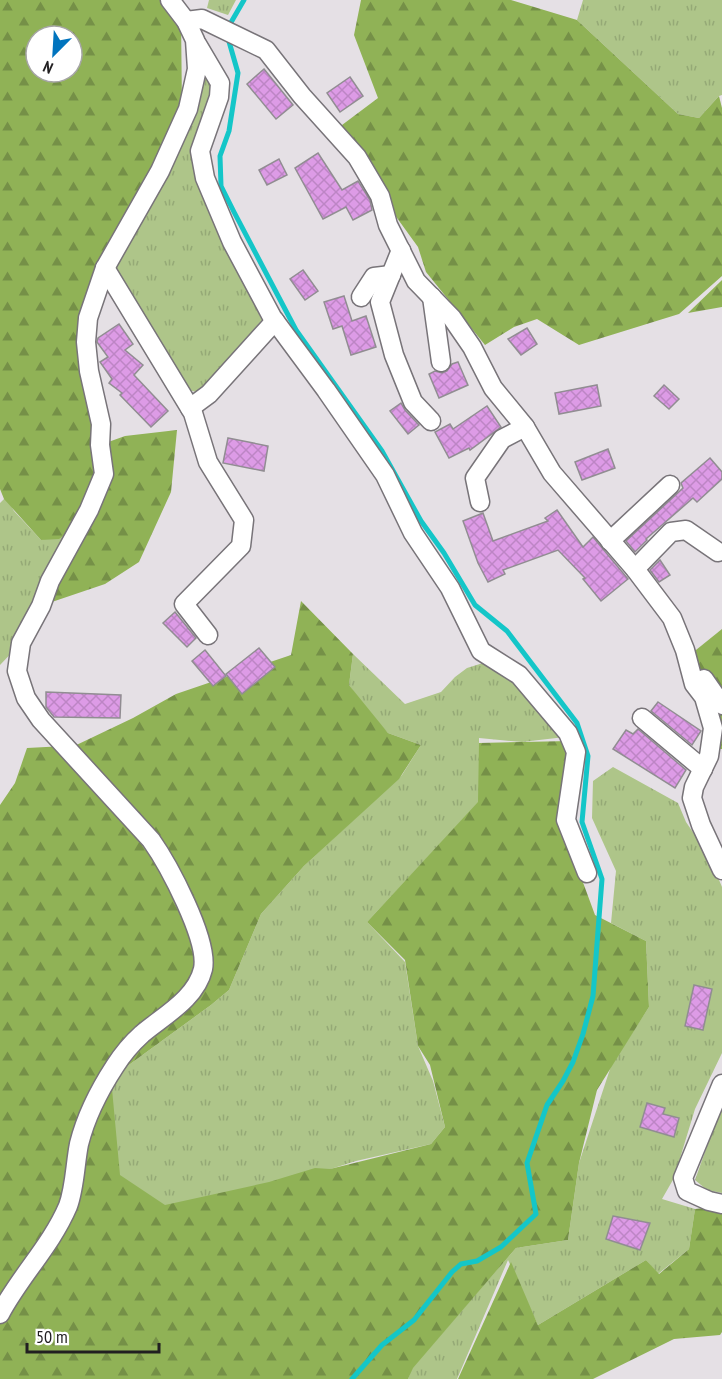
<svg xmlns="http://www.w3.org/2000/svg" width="722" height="1379" font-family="'PT Sans Narrow',sans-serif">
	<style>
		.grass { fill: url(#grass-tufts) }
		.forest { fill: url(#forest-firs); fill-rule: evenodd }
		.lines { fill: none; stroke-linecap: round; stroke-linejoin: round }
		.stream { stroke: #14c6c8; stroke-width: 5 }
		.building { fill: url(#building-cross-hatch); stroke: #918d92; stroke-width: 1.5 }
		.minor-casing { stroke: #787479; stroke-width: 21 }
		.minor { stroke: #fff; stroke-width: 18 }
	</style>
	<defs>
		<pattern id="grass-tufts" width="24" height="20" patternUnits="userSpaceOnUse" patternTransform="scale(1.5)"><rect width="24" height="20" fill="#aec589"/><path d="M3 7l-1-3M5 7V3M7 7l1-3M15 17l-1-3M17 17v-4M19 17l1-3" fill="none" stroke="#95a976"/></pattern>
		<pattern id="forest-firs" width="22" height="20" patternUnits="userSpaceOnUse" patternTransform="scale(1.5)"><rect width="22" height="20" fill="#90b256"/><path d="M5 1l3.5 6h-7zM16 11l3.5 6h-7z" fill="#759047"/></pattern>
		<pattern id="building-cross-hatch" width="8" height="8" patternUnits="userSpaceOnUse" patternTransform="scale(1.5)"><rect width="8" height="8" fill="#dd9be6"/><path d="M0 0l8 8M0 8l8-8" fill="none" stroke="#bd85c5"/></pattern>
	</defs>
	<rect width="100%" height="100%" fill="#e5e0e5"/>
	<g class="grass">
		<path d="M209,0H236L228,15L207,8Z"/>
		<path d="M583,0H722V95L719,96L699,118L678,114L577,20Z"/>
		<path d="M205,60L219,97L195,152L229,253L262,320L200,393L181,388L111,274L155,200Z"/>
		<path d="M6,497L14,511L41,540L75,530L21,643L0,665V503Z"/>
		<path d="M353,654L405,704L441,692L455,677L467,668L483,663L512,675L565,737L522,742L479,738V802L367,922L405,962L418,1046L433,1081L445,1127L431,1144L356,1161L299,1179L0,1379L111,1078L211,1005L229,990L261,914L304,866L402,775L421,745L388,733L368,712L349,685Z"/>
		<path d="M613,767L678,803L686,822L709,856L722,887V1053L695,1109L674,1178L662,1199L695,1209L689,1249L658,1274L646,1260L538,1325L508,1260L457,1379H408L412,1368L516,1248L568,1240L579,1163L611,1066L649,1007L646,941L611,923L616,871L592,818L593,781Z"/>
		<path d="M722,1104V1193L707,1190L695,1180Z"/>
	</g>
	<g class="forest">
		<path d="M0,0H160L181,16L182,110L90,285L100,445L125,436L177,430L171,492L139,562L105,584L43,605L77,526L59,539L41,540L4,499L0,489ZM36,36H72V72H36Z"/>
		<path d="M361,0H511L577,20L678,114L699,118L719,96L722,108V276L679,314L579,345L537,319L514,327L485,345L426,272L418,247L334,131L378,98L354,35Z"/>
		<path d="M722,280V307L688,313Z"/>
		<path d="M301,601L353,654L349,685L388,733L421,745L399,779L304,866L261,914L229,990L211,1005L111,1078L120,1175L165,1205L269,1182L315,1168L330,1169L431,1144L445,1127L430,1065L418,1046L405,960L367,922L478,802L479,743L570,741L560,820L595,915L646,941L649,1007L597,1090L579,1163L568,1240L516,1248L413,1368L408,1379H0V805L15,783L27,748L65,746L68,749L133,718L176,694L291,655Z"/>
		<path d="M722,629V749H719L691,654Z"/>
		<path d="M704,1208L722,1212V1332L720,1335L674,1339L593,1379H458L511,1262L538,1325L646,1260L659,1274L689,1249L695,1209Z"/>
	</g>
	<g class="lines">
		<path class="stream" d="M244,0L226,31L238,73L229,131L220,156L221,186L234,212L296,330L382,451L421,521L444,553L475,605L507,631L577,723L588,756L582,822L602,879L593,996L583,1034L573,1062L563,1081L547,1105L527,1163L536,1214L501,1247L477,1261L461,1264L452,1272L414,1320L382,1345L352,1379"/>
	</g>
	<g class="building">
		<path d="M264,69L293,105L276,119L247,84Z"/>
		<path d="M350,77L363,96L340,112L327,93Z"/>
		<path d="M318,153L342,190L358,181L370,200L372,210L353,220L346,207L323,219L295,168Z"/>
		<path d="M279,159L287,175L267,185L259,170Z"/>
		<path d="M303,270L318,291L305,300L290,279Z"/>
		<path d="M344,296L352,321L366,316L376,347L351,355L342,326L333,329L324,302Z"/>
		<path d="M119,324L133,344L125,350L143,365L134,375L168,411L151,427L120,395L122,393L109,383L112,379L100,362L108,357L97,342L98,338Z"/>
		<path d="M527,328L537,344L521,355L508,339Z"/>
		<path d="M458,362L468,385L439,398L429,374L435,371L442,373L447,371L452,364Z"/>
		<path d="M597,385L601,406L559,414L555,393Z"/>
		<path d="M664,385L679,399L669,409L654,396Z"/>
		<path d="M401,403L405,410L419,425L408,434L390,411Z"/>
		<path d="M487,406L501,427L470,450L469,448L449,458L435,432L450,424L453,429Z"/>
		<path d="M228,438L268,446L264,471L223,463Z"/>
		<path d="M608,449L615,468L582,480L575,462Z"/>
		<path d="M710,458L722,472V479L697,502L693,498L646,539L647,540L635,552L626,541L683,488L681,483Z"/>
		<path d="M557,510L583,547L593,537L628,579L601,601L583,579L585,578L558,550L503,570L505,574L488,582L478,563L463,521L483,513L493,541L548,521L545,518Z"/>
		<path d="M660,560L670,575L659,582L650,570Z"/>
		<path d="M175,612L196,638L187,647L163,623Z"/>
		<path d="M259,648L275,667L242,694L226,674Z"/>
		<path d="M205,650L226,676L213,686L192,661Z"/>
		<path d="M46,692L121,695L120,718L54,717L46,707Z"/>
		<path d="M658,702L701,731L692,745L651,711Z"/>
		<path d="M638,729L686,770L675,788L613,749L626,730L633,734Z"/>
		<path d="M694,985L712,989L703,1030L685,1026Z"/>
		<path d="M647,1103L665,1108L663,1114L679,1118L674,1137L640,1127Z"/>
		<path d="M613,1216L650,1223L640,1250L606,1239Z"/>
	</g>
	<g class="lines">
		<g class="minor-casing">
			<g id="minor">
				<path d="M186,21L202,19L266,50L302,96L357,157L380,196L388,225L416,281L452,318L472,347L493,388L525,427L552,473L635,569L672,618L685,650L694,684L704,697L713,728L709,756L694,787L692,798L701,825L722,870"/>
				<path d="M197,44L220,83L219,97L200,151L205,178L232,242L272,317L326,390L385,475L413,533L450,588L481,651L519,675L568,733L576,752L566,820L587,873"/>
				<path d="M401,250L380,302L394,355L413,402L431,421"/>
				<path d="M105,268L193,413L208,462L244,520L241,546L184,604L208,635"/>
				<path d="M361,297L374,277L391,275"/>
				<path d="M432,297L441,362"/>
				<path d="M190,408L209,394L275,321"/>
				<path d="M480,502L475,478L502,439L525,427"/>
				<path d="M610,541L670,485"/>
				<path d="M635,569L671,532L686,530L718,552"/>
				<path d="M704,679L722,705"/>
				<path d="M642,718L703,769"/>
				<path d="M722,1084L683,1178L687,1191L709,1201L722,1204"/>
				<path d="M0,1314C20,1276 51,1246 68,1206C75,1187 75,1164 79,1144C86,1116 100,1089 115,1066C122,1055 132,1043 142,1034C163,1016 196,999 203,969C209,940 168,864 151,840L41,720L26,698L17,671L21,643L41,606L50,581L89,510L104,474L100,445L101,424L89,371L86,342L88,318L105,268L160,171L188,109L197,69L195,40L186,21L170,0"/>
			</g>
		</g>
		<use href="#minor" class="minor"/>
	</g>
	<g transform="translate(54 54) rotate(204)"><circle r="28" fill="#ffffff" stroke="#a6a5a6" stroke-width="1.5"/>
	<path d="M0-4.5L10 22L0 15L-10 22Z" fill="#0074be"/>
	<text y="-9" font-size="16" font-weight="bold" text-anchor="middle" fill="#211f21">N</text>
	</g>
	<path d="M27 1343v9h132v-9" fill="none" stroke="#211f21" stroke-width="3"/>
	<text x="36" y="1343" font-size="18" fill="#211f21" stroke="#ffffff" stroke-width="4.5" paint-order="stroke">50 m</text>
</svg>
